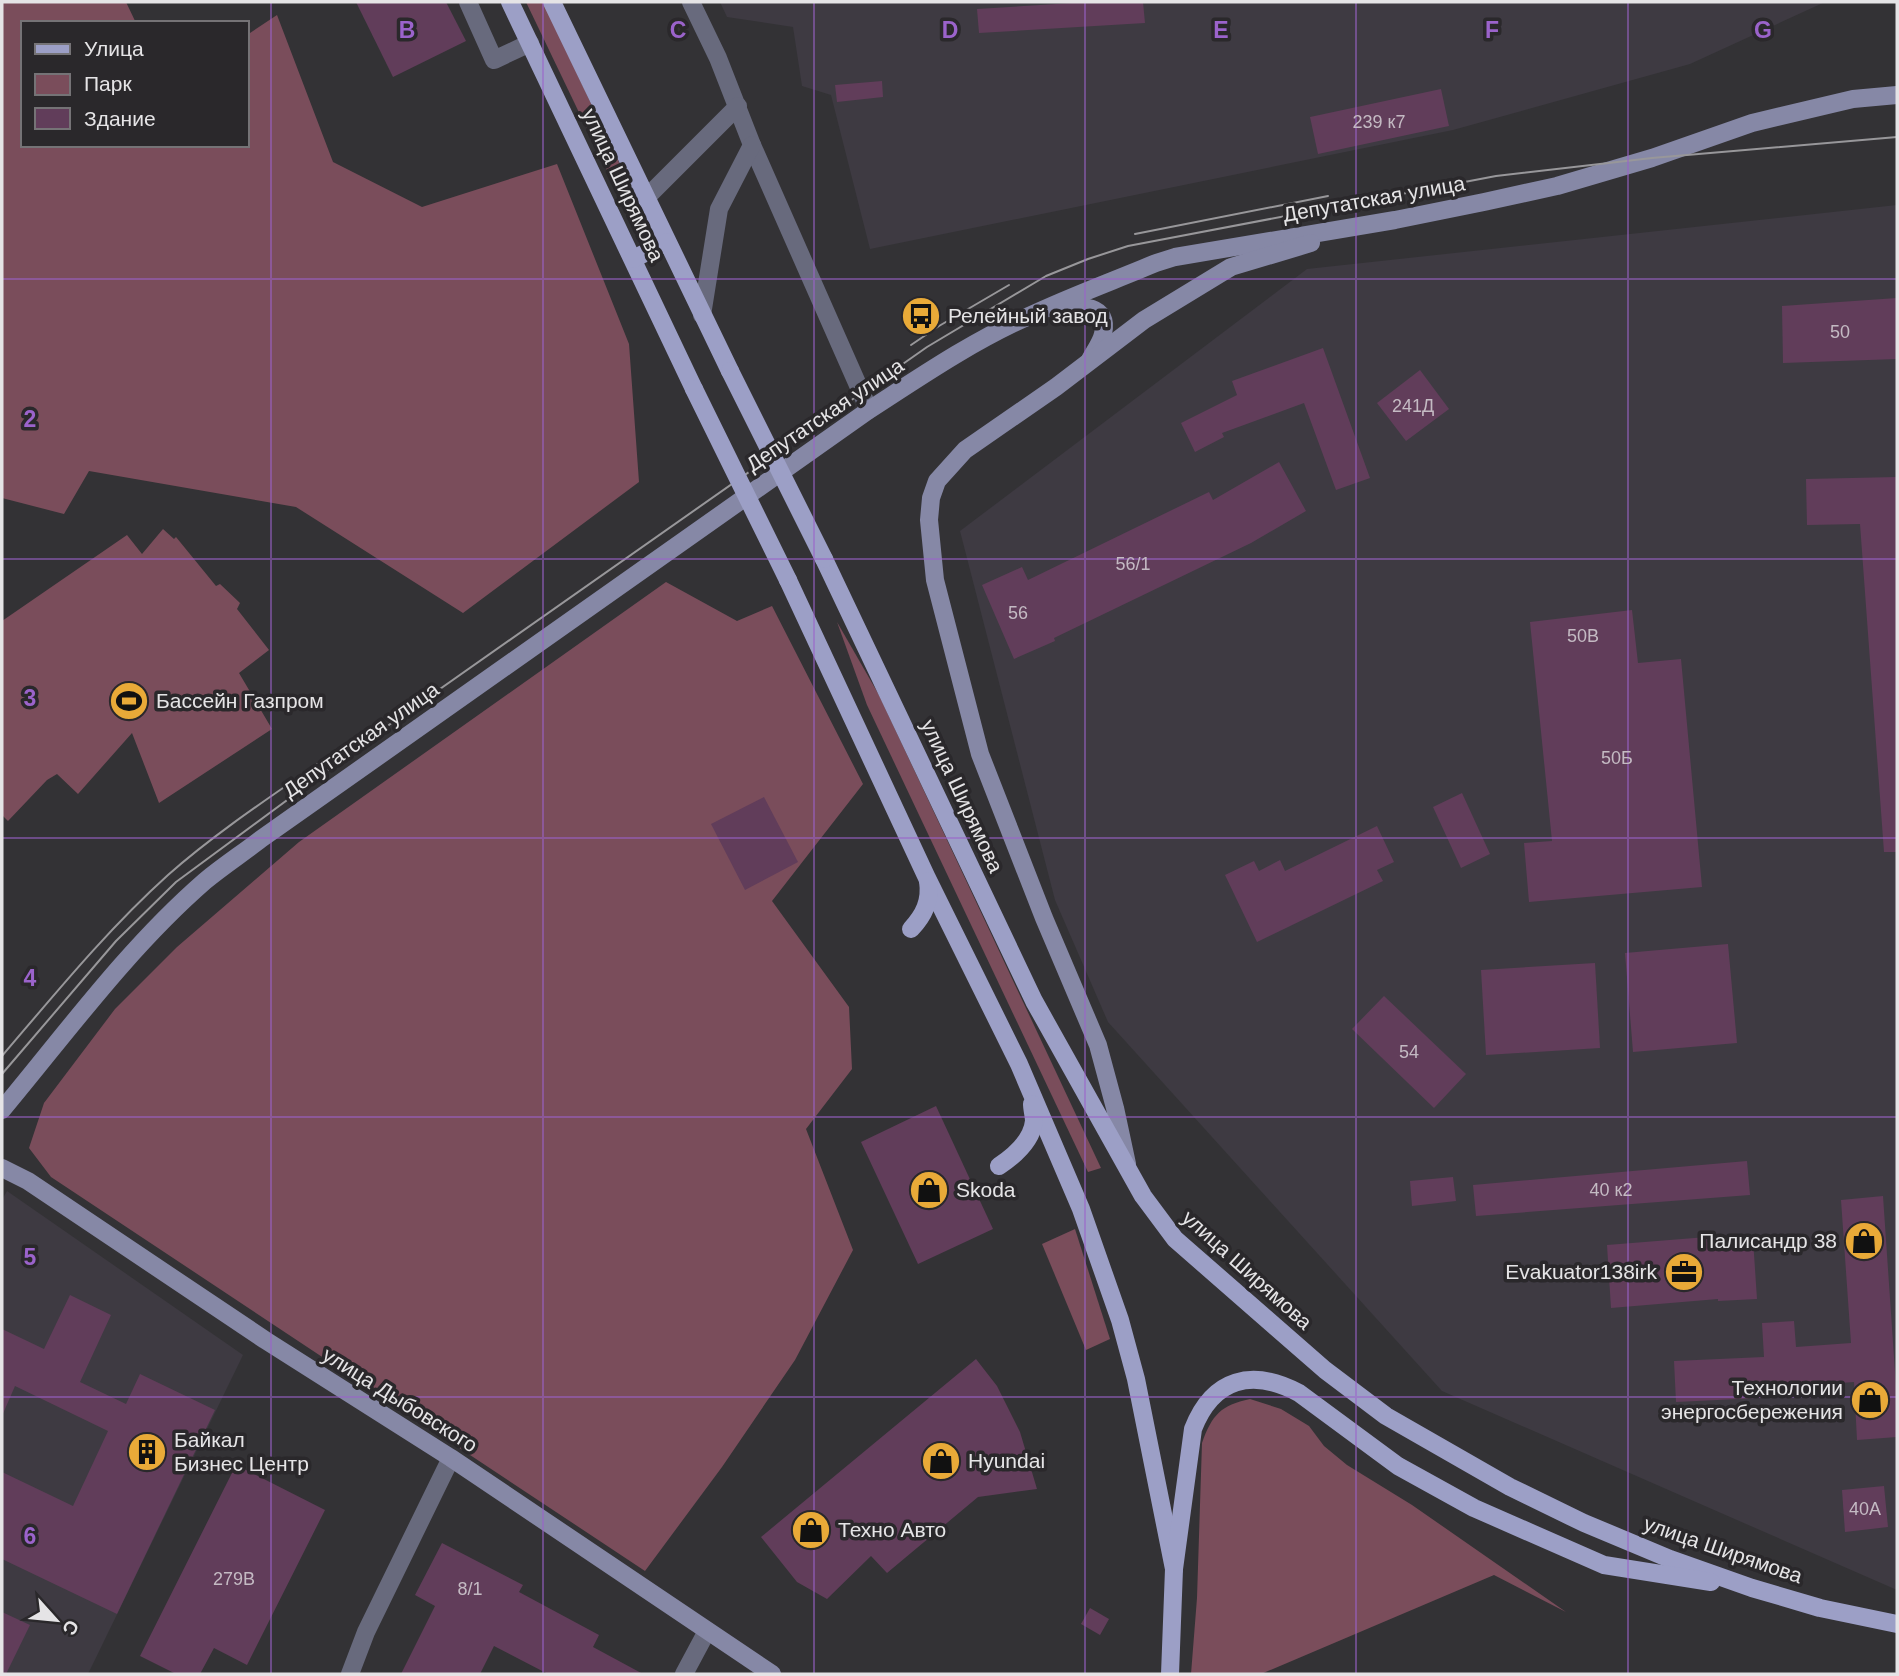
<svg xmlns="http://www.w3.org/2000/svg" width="1899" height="1676" font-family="Helvetica,sans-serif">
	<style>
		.built { fill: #3e3a42 }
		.green { fill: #7a4d5b }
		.building { fill: #613d5a }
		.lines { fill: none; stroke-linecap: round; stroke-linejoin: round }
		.street { stroke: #686a7d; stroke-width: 18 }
		.secondary { stroke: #8688a6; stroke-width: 18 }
		.primary { stroke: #9c9fc6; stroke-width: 18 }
		.tram { stroke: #98979a; stroke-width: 2 }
		.primary-bridge { stroke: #9c9fc6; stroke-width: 18 }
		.grid { fill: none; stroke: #9b63cb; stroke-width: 2; stroke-opacity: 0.55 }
		.labels { text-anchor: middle; stroke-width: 7; stroke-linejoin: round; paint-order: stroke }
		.number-label { font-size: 18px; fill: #c4bac3 }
		.street-label { font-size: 21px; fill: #e5e4e6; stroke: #2a282b }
		.poi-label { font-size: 21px; fill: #e5e4e6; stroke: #2a282b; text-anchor: start }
		.grid-label { font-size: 23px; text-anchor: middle; font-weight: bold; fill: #9b63cb; stroke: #2a282b; stroke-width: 7; stroke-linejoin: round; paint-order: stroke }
	</style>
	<rect width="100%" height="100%" fill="#333235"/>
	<g class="built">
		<path d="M720,2H1825L1690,64L1453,130L870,249L831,95L802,86L793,27L727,17Z"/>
		<path d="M1897,205V1590L1442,1391L1108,1022L1055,900L960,531L1307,269Z"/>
		<path d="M7,1191L243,1355L88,1674H2V1200Z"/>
	</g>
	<g class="green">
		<path d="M2,2H126L136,23H23V145H247V35L277,15L333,162L422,207L557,164L629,344L639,482L463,613L296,507L89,471L64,514L2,498Z"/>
		<path d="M526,2H543L635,196V211L622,202Z"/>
		<path d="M163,529L174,539L176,537L216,586L220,584L240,603L237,609L269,650L239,673L272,729L159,803L132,733L78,794L57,774L47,780L8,821L2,815V621L127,535L142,554Z"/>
		<path d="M666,582L737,621L772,606L863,784L772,901L849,1007L852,1069L806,1129L853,1250L795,1360L722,1467L645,1571L51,1177L29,1148L44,1103L115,1009L177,947L299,842Z"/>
		<path d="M837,622L879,695L1101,1168L1088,1172L867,705Z"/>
		<path d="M1075,1229L1110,1339L1086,1350L1042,1244Z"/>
		<path d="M1250,1399L1281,1409L1309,1426L1324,1446L1347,1465L1412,1505L1566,1612L1494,1575L1261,1674H1191L1197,1598L1202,1443C1212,1415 1221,1405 1250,1399Z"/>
	</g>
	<g class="building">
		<path d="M356,2H446L466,41L393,77Z"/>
		<path d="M1088,2H1143L1145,23L979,33L977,9Z"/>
		<path d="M882,81L883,97L837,102L835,85Z"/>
		<path d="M1441,89L1449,126L1318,154L1310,117Z"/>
		<path d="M1897,298V359L1783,363L1782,306Z"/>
		<path d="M1323,348L1370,478L1336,490L1304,403L1222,433L1224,437L1195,452L1181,423L1237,395L1232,381Z"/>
		<path d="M1420,370L1449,409L1406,441L1377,403Z"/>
		<path d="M1279,462L1306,511L1251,543L1054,638L1055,641L1014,659L982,585L1022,567L1028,580L1209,492L1213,500Z"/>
		<path d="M1897,477V852H1884L1860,524L1807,525L1806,479Z"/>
		<path d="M1632,610L1638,663L1681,659L1702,887L1529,902L1524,843L1552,841L1530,622Z"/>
		<path d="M1462,793L1490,854L1461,868L1433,807Z"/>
		<path d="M764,797L798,862L745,890L711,824Z"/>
		<path d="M1377,826L1394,862L1377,870L1383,881L1257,942L1225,875L1254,861L1259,871L1280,860L1285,871Z"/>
		<path d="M1728,944L1737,1043L1633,1052L1625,953Z"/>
		<path d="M1595,963L1600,1048L1486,1055L1481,970Z"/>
		<path d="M1384,996L1466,1074L1434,1108L1352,1029Z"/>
		<path d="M936,1106L993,1229L918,1264L861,1142Z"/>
		<path d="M1747,1161L1750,1195L1476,1216L1473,1185Z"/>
		<path d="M1453,1177L1456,1201L1412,1206L1410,1181Z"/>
		<path d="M1883,1196L1897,1401V1437L1857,1440L1854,1382L1798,1386V1396L1676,1402L1674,1361L1764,1357L1762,1323L1794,1321L1796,1347L1851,1343L1841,1200Z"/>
		<path d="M1707,1237V1242L1753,1239L1757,1299L1718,1301V1299L1611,1308L1607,1245Z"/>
		<path d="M70,1295L111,1315L80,1382L126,1404L140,1374L215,1410L117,1614L2,1559V1472L73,1506L108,1431L15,1386L2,1416V1329L44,1349Z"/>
		<path d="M976,1359L997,1386L1020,1432L1037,1489L978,1497L887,1573L871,1556L827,1599L797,1582L761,1537Z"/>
		<path d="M236,1465L325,1510L247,1665L214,1648L200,1674H176L140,1656Z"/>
		<path d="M1884,1486L1888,1527L1845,1532L1842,1490Z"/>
		<path d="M442,1543L523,1585L519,1592L599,1635L593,1647L643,1674H548L494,1646L480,1674H401L435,1606L415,1595Z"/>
		<path d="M1090,1608L1109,1619L1100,1635L1081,1624Z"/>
		<path d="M2,1612L30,1625L6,1674H2Z"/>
	</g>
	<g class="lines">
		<g class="street">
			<path d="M468,2L494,60L530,43"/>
			<path d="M691,2L718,58L752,145L869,410"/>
			<path d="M646,198L738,106"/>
			<path d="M702,315L719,209L752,145"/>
			<path d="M350,1674L366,1632L451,1458"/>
			<path d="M684,1674L707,1631"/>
		</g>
		<g class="secondary">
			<path d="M1061,309C1080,305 1110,304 1103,334C1101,343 1094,352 1090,360"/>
			<path d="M2,1110C67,1032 128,948 205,881C223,866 243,853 261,839L869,410C920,377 971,342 1027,317C1069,297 1113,281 1156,263L1175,257L1395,220L1484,202L1557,186L1652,158L1752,123L1853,99L1897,95"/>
			<path d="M1127,1164L1115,1108L1098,1045L1044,918L980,754L935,580L929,520L931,498L937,481L965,450L1056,387L1144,320L1231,267L1311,243"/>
			<path d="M2,1168L28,1181L265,1340L451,1458L772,1674"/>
		</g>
		<g class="primary">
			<path d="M510,2L694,389"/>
			<path d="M552,2L730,371"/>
			<path d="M633,259L667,242"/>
			<path d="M824,559L1034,1001L1143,1196L1175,1239L1325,1370L1386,1416L1510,1487L1584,1523L1670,1559L1752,1588L1820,1608L1897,1624"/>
			<path d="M788,580L927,878L1019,1064L1081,1209L1120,1320L1136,1379L1174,1569"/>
			<path d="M911,929C924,915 931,901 928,881"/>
			<path d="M999,1166C1014,1156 1032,1140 1034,1121C1034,1116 1032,1109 1032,1104"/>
			<path d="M1170,1674L1174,1569L1193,1429C1213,1378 1252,1368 1299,1393L1398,1466L1474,1508L1604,1565L1711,1582"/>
		</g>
		<g class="tram">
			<path d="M1135,234L1328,196"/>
			<path d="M911,345L939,326L1009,285"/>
			<path d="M2,1056C55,994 107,930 168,875C221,828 287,786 345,745"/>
			<path d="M2,1074L116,941L176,882L393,722L927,347L1046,276L1088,259L1128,246L1496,176L1652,158L1897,137"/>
		</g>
		<g class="primary-bridge">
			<path d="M730,371L824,559"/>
			<path d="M694,389L788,580"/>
		</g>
	</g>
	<path class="grid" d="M271,2V1674M543,2V1674M814,2V1674M1085,2V1674M1356,2V1674M1628,2V1674M2,279H1897M2,559H1897M2,838H1897M2,1117H1897M2,1397H1897"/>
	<defs>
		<g id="bus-disc" transform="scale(2.0125)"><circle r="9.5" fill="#e9aa38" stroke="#2a282b"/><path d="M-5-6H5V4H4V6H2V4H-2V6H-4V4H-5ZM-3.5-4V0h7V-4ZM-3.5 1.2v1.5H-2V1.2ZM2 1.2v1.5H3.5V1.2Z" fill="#111"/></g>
		<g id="stadium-disc" transform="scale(2.0125)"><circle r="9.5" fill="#e9aa38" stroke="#2a282b"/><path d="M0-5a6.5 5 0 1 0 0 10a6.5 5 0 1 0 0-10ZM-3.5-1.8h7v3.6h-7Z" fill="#111"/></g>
		<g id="shop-disc" transform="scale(2.0125)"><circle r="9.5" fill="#e9aa38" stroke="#2a282b"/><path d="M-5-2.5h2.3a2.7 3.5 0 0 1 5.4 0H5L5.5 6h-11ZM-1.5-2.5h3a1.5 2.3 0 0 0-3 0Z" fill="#111"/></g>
		<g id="office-disc" transform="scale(2.0125)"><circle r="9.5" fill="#e9aa38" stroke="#2a282b"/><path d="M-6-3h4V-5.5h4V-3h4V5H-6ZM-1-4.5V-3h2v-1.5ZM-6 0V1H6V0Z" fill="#111"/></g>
		<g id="building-disc" transform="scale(2.0125)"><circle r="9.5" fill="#e9aa38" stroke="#2a282b"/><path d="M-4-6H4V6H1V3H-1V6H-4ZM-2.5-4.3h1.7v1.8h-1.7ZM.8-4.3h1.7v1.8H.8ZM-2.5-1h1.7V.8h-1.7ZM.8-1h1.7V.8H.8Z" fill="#111"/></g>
	</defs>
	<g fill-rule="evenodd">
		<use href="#bus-disc" x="921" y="316"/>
		<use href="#stadium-disc" x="129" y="701"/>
		<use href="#shop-disc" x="929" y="1190"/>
		<use href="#shop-disc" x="1864" y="1241"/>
		<use href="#office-disc" x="1684" y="1272"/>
		<use href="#shop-disc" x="1870" y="1400"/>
		<use href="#building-disc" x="147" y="1452"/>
		<use href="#shop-disc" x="941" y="1461"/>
		<use href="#shop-disc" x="811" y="1530"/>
	</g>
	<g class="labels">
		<g class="number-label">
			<text x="1379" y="128">239 к7</text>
			<text x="1840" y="338">50</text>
			<text x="1413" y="412">241Д</text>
			<text x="1133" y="570">56/1</text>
			<text x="1018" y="619">56</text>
			<text x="1583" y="642">50В</text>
			<text x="1617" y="764">50Б</text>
			<text x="1409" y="1058">54</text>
			<text x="1611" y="1196">40 к2</text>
			<text x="1865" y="1515">40А</text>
			<text x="234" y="1585">279В</text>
			<text x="470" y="1595">8/1</text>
		</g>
		<g class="street-label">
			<text transform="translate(623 185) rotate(65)" y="7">улица Ширямова</text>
			<text transform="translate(1374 199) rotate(-10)" y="7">Депутатская улица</text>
			<text transform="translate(825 415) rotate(-34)" y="7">Депутатская улица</text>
			<text transform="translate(361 740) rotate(-35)" y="7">Депутатская улица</text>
			<text transform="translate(962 796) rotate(65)" y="7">улица Ширямова</text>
			<text transform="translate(1247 1270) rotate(42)" y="7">улица Ширямова</text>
			<text transform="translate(400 1400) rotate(32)" y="7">улица Дыбовского</text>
			<text transform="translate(1723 1550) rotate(19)" y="7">улица Ширямова</text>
		</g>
		<g class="poi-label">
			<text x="948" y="323">Релейный завод</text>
			<text x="156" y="708">Бассейн Газпром</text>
			<text x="956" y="1197">Skoda</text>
			<text x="1837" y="1248" text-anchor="end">Палисандр 38</text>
			<text x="1657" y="1279" text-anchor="end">Evakuator138irk</text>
			<text x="1843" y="1395" text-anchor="end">Технологии<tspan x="1843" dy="24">энергосбережения</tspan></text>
			<text x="174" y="1447">Байкал<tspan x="174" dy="24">Бизнес Центр</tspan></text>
			<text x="968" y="1468">Hyundai</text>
			<text x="838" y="1537">Техно Авто</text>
		</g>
	</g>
	<g class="grid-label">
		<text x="407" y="38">B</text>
		<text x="678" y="38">C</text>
		<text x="950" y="38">D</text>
		<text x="1221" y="38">E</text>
		<text x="1492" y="38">F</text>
		<text x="1763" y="38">G</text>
		<text x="30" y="427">2</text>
		<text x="30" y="706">3</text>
		<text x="30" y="986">4</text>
		<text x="30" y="1265">5</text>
		<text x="30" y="1544">6</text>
	</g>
	<rect width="1899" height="1676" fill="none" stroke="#e5e4e6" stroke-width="7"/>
	<rect x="21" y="21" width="228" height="126" fill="#2a282b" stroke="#757376" stroke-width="2"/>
	<rect x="35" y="44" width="35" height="10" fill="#9c9fc6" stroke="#757376" stroke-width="2"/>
	<text x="84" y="56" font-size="21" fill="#e5e4e6">Улица</text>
	<rect x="35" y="74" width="35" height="21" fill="#7a4d5b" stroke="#757376" stroke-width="2"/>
	<text x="84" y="91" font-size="21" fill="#e5e4e6">Парк</text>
	<rect x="35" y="108" width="35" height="21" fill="#613d5a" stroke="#757376" stroke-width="2"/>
	<text x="84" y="126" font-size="21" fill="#e5e4e6">Здание</text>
	<g transform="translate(56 1620) rotate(117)" stroke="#2a282b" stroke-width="5" paint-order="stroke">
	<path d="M0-5L12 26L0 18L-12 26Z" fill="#e5e4e6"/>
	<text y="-10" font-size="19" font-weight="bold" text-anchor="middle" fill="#e5e4e6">С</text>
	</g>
</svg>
